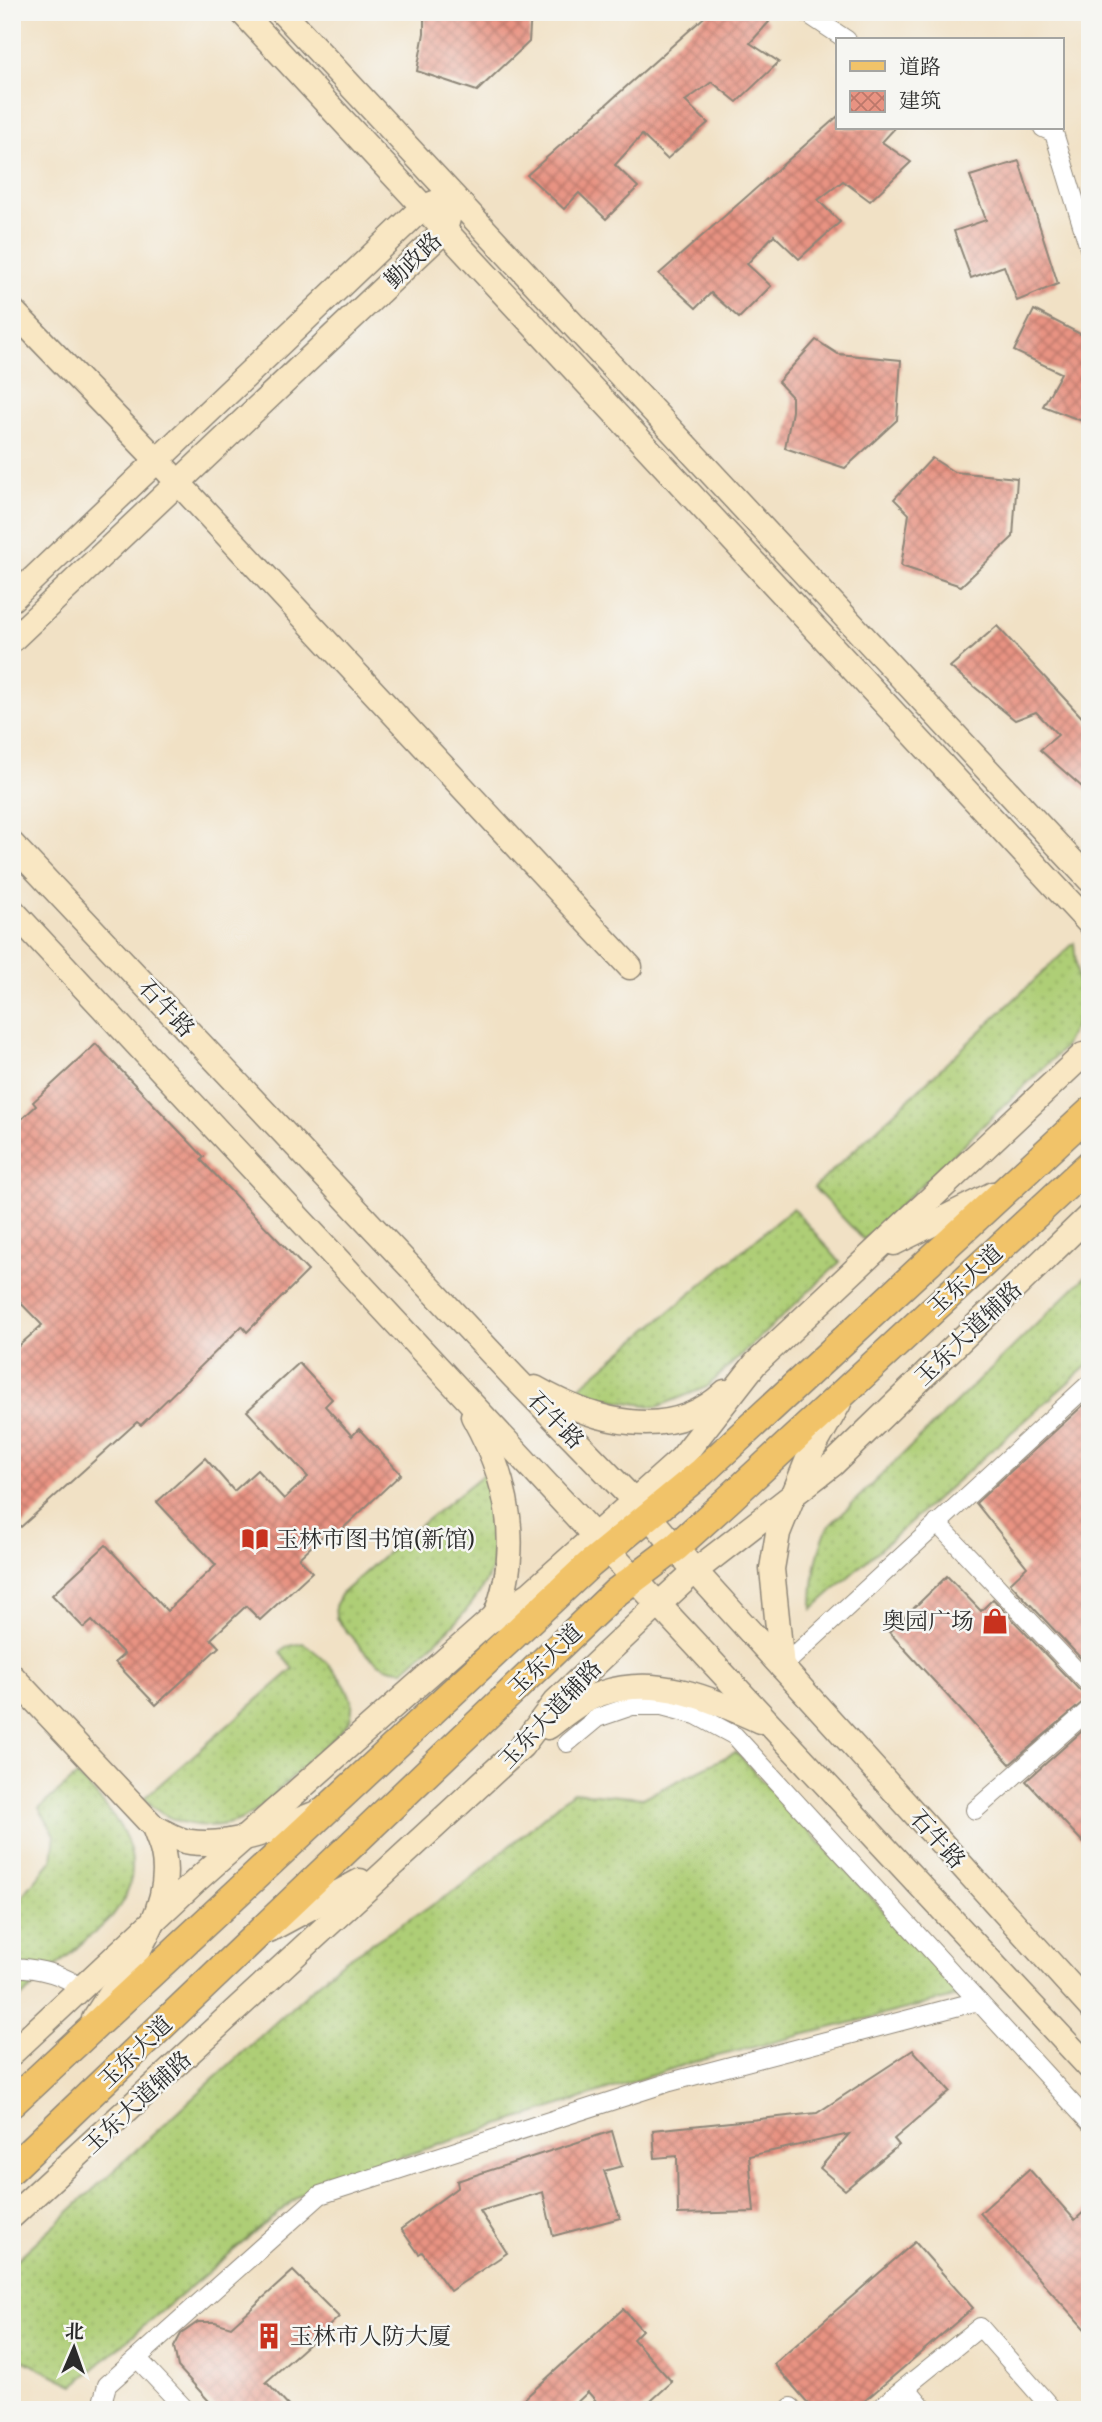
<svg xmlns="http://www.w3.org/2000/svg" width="1102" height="2422" font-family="'Gentium Book Plus','Noto Serif SC',serif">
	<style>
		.grass { fill: url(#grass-dots); stroke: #6c7c50; stroke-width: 2 }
		.building { fill: url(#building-cross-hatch) }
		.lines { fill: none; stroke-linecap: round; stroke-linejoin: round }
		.street-casing { stroke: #8e8678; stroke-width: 20 }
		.secondary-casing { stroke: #8e8678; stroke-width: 27 }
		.primary-casing { stroke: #8e8678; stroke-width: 31 }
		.street { stroke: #fff; stroke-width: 18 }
		.secondary { stroke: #f9e7c3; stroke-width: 24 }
		.primary { stroke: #f1c369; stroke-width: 28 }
		.labels { text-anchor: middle; stroke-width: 5; stroke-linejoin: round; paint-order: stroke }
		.street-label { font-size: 23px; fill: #2b2b2b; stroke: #f6f6f2 }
		.poi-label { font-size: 23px; fill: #2b2b2b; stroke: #f6f6f2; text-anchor: start }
	</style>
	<defs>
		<pattern id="grass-dots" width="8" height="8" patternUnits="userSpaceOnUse" patternTransform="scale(1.75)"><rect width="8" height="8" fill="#aece76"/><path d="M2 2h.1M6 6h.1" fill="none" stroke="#96b166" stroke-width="1.8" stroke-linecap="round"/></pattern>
		<pattern id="building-cross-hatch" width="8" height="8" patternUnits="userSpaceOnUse" patternTransform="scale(1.75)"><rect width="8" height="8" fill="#e89382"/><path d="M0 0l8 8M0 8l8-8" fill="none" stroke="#bc786b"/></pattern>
	</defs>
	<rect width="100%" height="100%" fill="#f6f6f2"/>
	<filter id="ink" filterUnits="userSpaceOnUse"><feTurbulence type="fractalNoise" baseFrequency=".0143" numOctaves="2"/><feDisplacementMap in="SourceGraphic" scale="14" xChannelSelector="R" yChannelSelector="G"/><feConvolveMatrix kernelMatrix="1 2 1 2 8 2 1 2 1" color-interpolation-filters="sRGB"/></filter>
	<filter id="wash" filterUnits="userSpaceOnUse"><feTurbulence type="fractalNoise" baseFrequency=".00686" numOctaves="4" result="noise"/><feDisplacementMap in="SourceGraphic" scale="28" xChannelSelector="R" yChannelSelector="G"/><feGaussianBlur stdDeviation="1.57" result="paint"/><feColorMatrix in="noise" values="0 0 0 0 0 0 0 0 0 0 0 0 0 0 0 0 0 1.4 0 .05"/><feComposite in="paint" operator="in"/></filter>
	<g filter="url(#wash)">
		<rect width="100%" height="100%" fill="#f1e1c5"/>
		<g class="grass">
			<path d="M1074,943L1081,1014L1063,1049L864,1240L814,1188Z"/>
			<path d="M793,1208L840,1262L707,1387L657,1407L572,1393Z"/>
			<path d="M1090,1272V1363L812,1609C812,1578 816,1557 827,1528Z"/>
			<path d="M484,1474C493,1485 494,1495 497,1509C511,1582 452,1627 404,1670C374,1672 354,1639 336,1618L335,1606L342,1593L392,1548Z"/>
			<path d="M303,1643C321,1654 349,1683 352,1704C353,1709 351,1715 350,1720C331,1742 309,1761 288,1781C275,1794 259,1811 242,1819C209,1833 167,1825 144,1798L293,1669L280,1652L289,1646Z"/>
			<path d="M736,1752L962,1995L690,2063L309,2187L74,2385L12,2355V2264L339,1964L462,1886L573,1792L643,1798Z"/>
			<path d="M77,1776C117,1814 157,1861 113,1915C104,1926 91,1935 81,1944C58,1965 35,1985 12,2006V1909L52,1860L55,1835L39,1808Z"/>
		</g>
		<g id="blocks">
			<g class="building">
				<path d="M424,12H531L529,42L477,91L417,71L424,33Z"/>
				<path d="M710,12H758L769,22L750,43L779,62L737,102L712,82L685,101L708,123L667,159L642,135L615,165L638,187L606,219L579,193L564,209L527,175Z"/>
				<path d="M838,116V128H895L882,142L911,162L870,201L843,181L818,200L840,222L799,259L774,235L747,264L771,286L739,318L711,293L696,308L659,274Z"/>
				<path d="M1019,161L1058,284L1017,301L1004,266L971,278L954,231L986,220L970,176Z"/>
				<path d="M1034,310L1090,339V424L1043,406L1061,373L1014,351Z"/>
				<path d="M816,340L838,354L901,360L897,420L845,468L785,448L792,411V397L778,382Z"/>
				<path d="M932,458L954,472L1017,478L1013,537L961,586L901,566L909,514L894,499Z"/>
				<path d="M997,626L1090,726V794L1040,750L1058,735L1036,712L1015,720L950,667Z"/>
				<path d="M96,1044L204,1157L201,1160L308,1271L247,1332L242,1326L141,1425L137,1422L21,1527L12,1519V1352L42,1325L12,1294V1128L36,1106L33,1102Z"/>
				<path d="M299,1363L332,1399L325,1406L352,1436L359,1429L401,1474L337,1534L331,1528L299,1558L312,1572L260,1620L246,1606L211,1639L219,1647L156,1705L115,1662L124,1654L92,1621L84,1628L52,1595L106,1545L167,1611L216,1565L157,1502L205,1458L234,1491L257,1470L284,1499L308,1477L247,1411Z"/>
				<path d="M1090,1399V1668L1010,1583L1027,1567L976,1503Z"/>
				<path d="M947,1576L981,1611L993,1599L1082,1693L1090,1696L1010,1764L889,1632Z"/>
				<path d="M1090,1724V1850L1026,1781Z"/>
				<path d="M913,2050L950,2091L894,2139L899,2145L845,2190L820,2168L849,2134L749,2156L754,2212L678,2214L677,2156L655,2158L653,2130L817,2113Z"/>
				<path d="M612,2131L622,2166L604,2171L620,2218L553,2236L543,2192L480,2211L507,2253L450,2291L422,2252L419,2254L401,2229L458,2187L457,2181Z"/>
				<path d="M1029,2169L1075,2220L1090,2206V2335L980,2213Z"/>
				<path d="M915,2242L973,2308L854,2410H814L774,2364Z"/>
				<path d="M293,2271L339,2317L266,2382L292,2410H217L178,2367L174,2347L181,2334L198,2322H215L231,2327Z"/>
				<path d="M623,2309L642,2330L633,2339L672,2382L641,2410H604L588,2392L569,2410H512Z"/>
			</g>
		</g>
	</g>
	<g filter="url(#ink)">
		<use href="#blocks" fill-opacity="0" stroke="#8e8678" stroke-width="2"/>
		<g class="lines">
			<g class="street-casing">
				<g id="street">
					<path d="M805,12L847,40"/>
					<path d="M1043,128L1054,133L1090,251"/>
					<path d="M937,1523L1090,1685"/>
					<path d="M782,1667L1090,1383"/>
					<path d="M567,1743L597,1718L632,1706H662L696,1715L735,1736L1090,2123"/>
					<path d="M975,1810L1090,1709"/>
					<path d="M12,1967C36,1968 63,1974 81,1988"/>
					<path d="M138,2359L186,2410"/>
					<path d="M906,2387L925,2410"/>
					<path d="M100,2410L107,2385L320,2195L670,2082L978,2001"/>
					<path d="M788,2410L791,2407L793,2410"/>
					<path d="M877,2410L980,2327L1053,2410"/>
				</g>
			</g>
			<g class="secondary-casing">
				<g id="secondary">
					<path d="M242,12L1090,924"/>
					<path d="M282,12L1090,880"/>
					<path d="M12,310L158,461L630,967"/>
					<path d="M12,599L423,207L437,202"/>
					<path d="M12,640L445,230L449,215"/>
					<path d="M12,844L513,1376L648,1515L695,1571L1090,2007"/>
					<path d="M12,910L1090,2068"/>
					<path d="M894,1243L993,1194"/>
					<path d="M535,1388C594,1422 670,1444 725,1392"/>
					<path d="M473,1416C509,1480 523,1550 494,1619"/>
					<path d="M782,1667L772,1569L778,1533L810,1454L839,1403"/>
					<path d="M12,1676L154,1827C157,1836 161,1844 163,1853C176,1911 122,1973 94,2019"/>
					<path d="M548,1727C565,1714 583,1699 603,1693C657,1675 712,1699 760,1721"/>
					<path d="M154,1827C165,1832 178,1841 190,1842C235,1848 283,1826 324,1810"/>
					<path d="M269,1930L360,1881"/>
					<path d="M12,2053L198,1879L495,1616L530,1594L681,1459L755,1364L1083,1055L1090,1054"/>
					<path d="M12,2216L522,1746L555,1702L658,1605L695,1571L833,1464L1090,1215"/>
				</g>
			</g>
			<g class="primary-casing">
				<g id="primary">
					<path d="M12,2103L590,1564L702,1472L1090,1112"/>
					<path d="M12,2169L615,1593L676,1547L727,1501L1090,1164"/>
				</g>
			</g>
			<use href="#street" class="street"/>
			<use href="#secondary" class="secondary"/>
			<use href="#primary" class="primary"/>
		</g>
	</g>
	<defs>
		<g id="library-bare" transform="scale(2.1)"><path d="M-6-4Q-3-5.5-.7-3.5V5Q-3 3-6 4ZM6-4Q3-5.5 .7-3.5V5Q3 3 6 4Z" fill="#c8321e" stroke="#f6f6f2" stroke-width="2.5" paint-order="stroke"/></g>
		<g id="shop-bare" transform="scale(2.1)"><path d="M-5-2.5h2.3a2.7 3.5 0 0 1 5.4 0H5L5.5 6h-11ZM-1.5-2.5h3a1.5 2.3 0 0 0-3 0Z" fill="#c8321e" stroke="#f6f6f2" stroke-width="2.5" paint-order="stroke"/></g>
		<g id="building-bare" transform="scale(2.1)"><path d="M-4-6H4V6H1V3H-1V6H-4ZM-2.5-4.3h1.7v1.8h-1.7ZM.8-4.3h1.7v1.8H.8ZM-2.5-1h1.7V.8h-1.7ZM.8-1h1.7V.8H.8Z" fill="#c8321e" stroke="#f6f6f2" stroke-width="2.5" paint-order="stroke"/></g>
	</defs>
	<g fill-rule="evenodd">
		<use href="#library-bare" x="255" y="1539"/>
		<use href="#shop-bare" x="995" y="1621"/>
		<use href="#building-bare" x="269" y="2336"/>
	</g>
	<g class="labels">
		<g class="street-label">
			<text transform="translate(413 260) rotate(-44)" y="8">勤政路</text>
			<text transform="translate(167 1008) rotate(47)" y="8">石牛路</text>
			<text transform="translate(965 1280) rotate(-43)" y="8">玉东大道</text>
			<text transform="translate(968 1333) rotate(-44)" y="8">玉东大道辅路</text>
			<text transform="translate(556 1420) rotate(46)" y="8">石牛路</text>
			<text transform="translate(545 1660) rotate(-44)" y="8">玉东大道</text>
			<text transform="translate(550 1714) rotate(-47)" y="8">玉东大道辅路</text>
			<text transform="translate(938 1839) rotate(48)" y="8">石牛路</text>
			<text transform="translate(135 2052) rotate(-44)" y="8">玉东大道</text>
			<text transform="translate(137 2102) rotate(-43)" y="8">玉东大道辅路</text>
		</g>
		<g class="poi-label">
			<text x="276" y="1547">玉林市图书馆(新馆)</text>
			<text x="974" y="1629" text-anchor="end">奥园广场</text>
			<text x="290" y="2344">玉林市人防大厦</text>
		</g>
	</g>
	<rect width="1102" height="2422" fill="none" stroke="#f6f6f2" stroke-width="42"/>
	<rect x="836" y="38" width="228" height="91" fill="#f6f6f2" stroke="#a5a5a2" stroke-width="2"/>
	<rect x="850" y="61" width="35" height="10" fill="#f1c369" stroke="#a5a5a2" stroke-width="2"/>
	<text x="899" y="74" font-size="21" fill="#2b2b2b">道路</text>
	<rect x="850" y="91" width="35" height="21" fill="url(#building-cross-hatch)" stroke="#a5a5a2" stroke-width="2"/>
	<text x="899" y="108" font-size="21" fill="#2b2b2b">建筑</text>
	<g transform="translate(74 2348) rotate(2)" stroke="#f6f6f2" stroke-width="5" paint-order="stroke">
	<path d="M0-5L12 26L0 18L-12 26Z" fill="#2b2b2b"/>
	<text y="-10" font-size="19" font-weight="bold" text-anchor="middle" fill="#2b2b2b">北</text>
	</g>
</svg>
